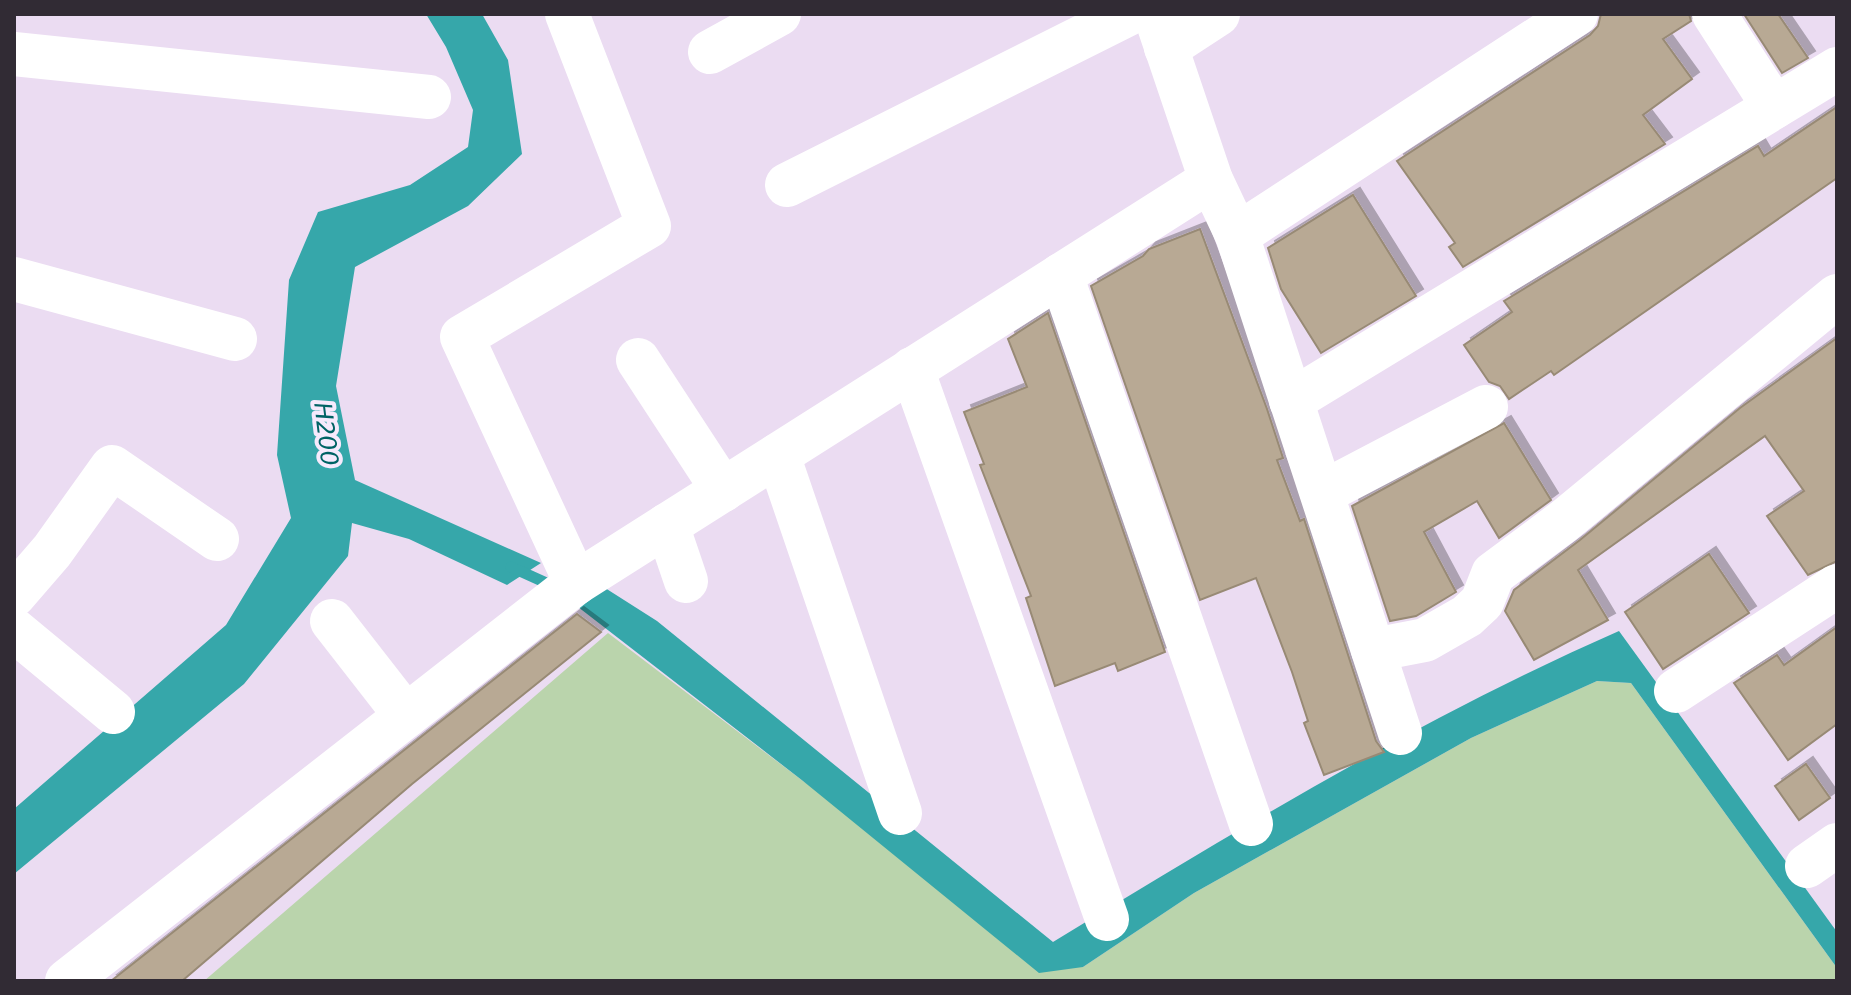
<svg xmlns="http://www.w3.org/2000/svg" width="1851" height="995" font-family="'DejaVu Sans',sans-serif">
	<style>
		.green { fill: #bad4ac }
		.water { fill: #36a7aa }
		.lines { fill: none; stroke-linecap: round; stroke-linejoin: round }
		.stream { stroke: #36a7aa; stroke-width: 11 }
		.building { fill: #b8a994; stroke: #988a75; stroke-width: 2; filter: url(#shadow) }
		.minor { stroke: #fff; stroke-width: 44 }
		.labels { text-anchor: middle; stroke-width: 8; stroke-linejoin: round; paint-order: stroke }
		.water-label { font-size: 24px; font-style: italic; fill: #006365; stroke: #f6eafc }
	</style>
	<defs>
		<filter id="shadow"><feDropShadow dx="7" dy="-7" stdDeviation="0" flood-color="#0004"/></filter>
	</defs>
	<rect width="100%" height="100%" fill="#ebdcf2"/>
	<path class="green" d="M608,633L803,781L1083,967L1194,893L1471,738L1597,681L1631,683L1837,968V981H204Z"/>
	<g class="water">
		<path d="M426,14H482L508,60L522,154L468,206L355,267L336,386L355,480L541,563L507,585L409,539L352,523L348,556L244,684L14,874V809L226,625L291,518L277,455L289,280L318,212L410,185L468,147L473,110L446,47Z"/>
		<path d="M602,586L657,621L1053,942C1237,830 1421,718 1619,631L1837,932V968L1631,683L1597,681L1471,738L1194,893L1083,967L1039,973L803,781L569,600Z"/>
	</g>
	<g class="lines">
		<path class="stream" d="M511,567L553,586"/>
	</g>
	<g class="building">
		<path d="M1601,14H1689L1691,21L1663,39L1692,79L1643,115L1665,144L1463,267L1449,247L1455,243L1397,161L1590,35L1598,26Z"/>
		<path d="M1744,14H1778L1808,58L1782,73Z"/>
		<path d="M1837,107V178L1554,375L1551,371L1509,399L1500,386L1489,382L1464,345L1512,312L1504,301L1758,146L1764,156Z"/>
		<path d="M1353,195L1416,296L1321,353L1281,289L1268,248Z"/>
		<path d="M1200,229L1267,409L1283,458L1277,460L1300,521L1304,519L1376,741L1384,752L1324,775L1304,723L1308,721L1292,672L1256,578L1200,600L1091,286L1143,256L1149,249Z"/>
		<path d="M1048,313L1165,652L1118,671L1115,663L1055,686L1026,598L1031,596L980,465L984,464L964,412L1027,387L1008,339Z"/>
		<path d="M1837,338V561L1808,575L1767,516L1804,491L1765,436L1578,570L1608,620L1534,660L1505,611L1514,590L1580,540L1740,408Z"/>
		<path d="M1504,423L1551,500L1499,538L1477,501L1424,532L1456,592L1416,616L1390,621L1352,506Z"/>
		<path d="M1709,554L1749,613L1663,669L1625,612Z"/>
		<path d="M577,614L601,632L412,784L182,981H111Z"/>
		<path d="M1837,627V724L1788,760L1734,683L1777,655L1784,665Z"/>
		<path d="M1806,764L1830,798L1799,820L1775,786Z"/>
	</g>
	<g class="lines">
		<g class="minor">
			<path d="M567,14L649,226L462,337L576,583"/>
			<path d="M1155,14L1211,180L1237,235L1400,733"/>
			<path d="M1714,14L1774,107"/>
			<path d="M1166,48L1218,14"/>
			<path d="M710,52L779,14"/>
			<path d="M14,54L429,97"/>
			<path d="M787,185L1128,14"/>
			<path d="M1237,235L1576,14"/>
			<path d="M1061,275L1251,824"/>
			<path d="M14,279L235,339"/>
			<path d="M638,360L723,490"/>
			<path d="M912,369L1107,919"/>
			<path d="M1291,401L1837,69"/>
			<path d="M778,455L900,813"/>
			<path d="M1322,493L1486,407"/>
			<path d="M667,525L686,581"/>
			<path d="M14,595L52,551L112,467L217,539"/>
			<path d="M332,621L406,716"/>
			<path d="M14,630L113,712"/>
			<path d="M1373,650L1425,640L1467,616L1482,602L1493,574L1564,521L1837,296"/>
			<path d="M1676,691L1837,586"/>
			<path d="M1807,866L1837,845"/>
			<path d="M67,981L576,583L1211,180"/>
		</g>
	</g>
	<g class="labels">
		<g class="water-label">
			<text transform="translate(326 434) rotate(83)" y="8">H200</text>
		</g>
	</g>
	<rect width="1851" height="995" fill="none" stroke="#312b34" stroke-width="32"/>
</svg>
